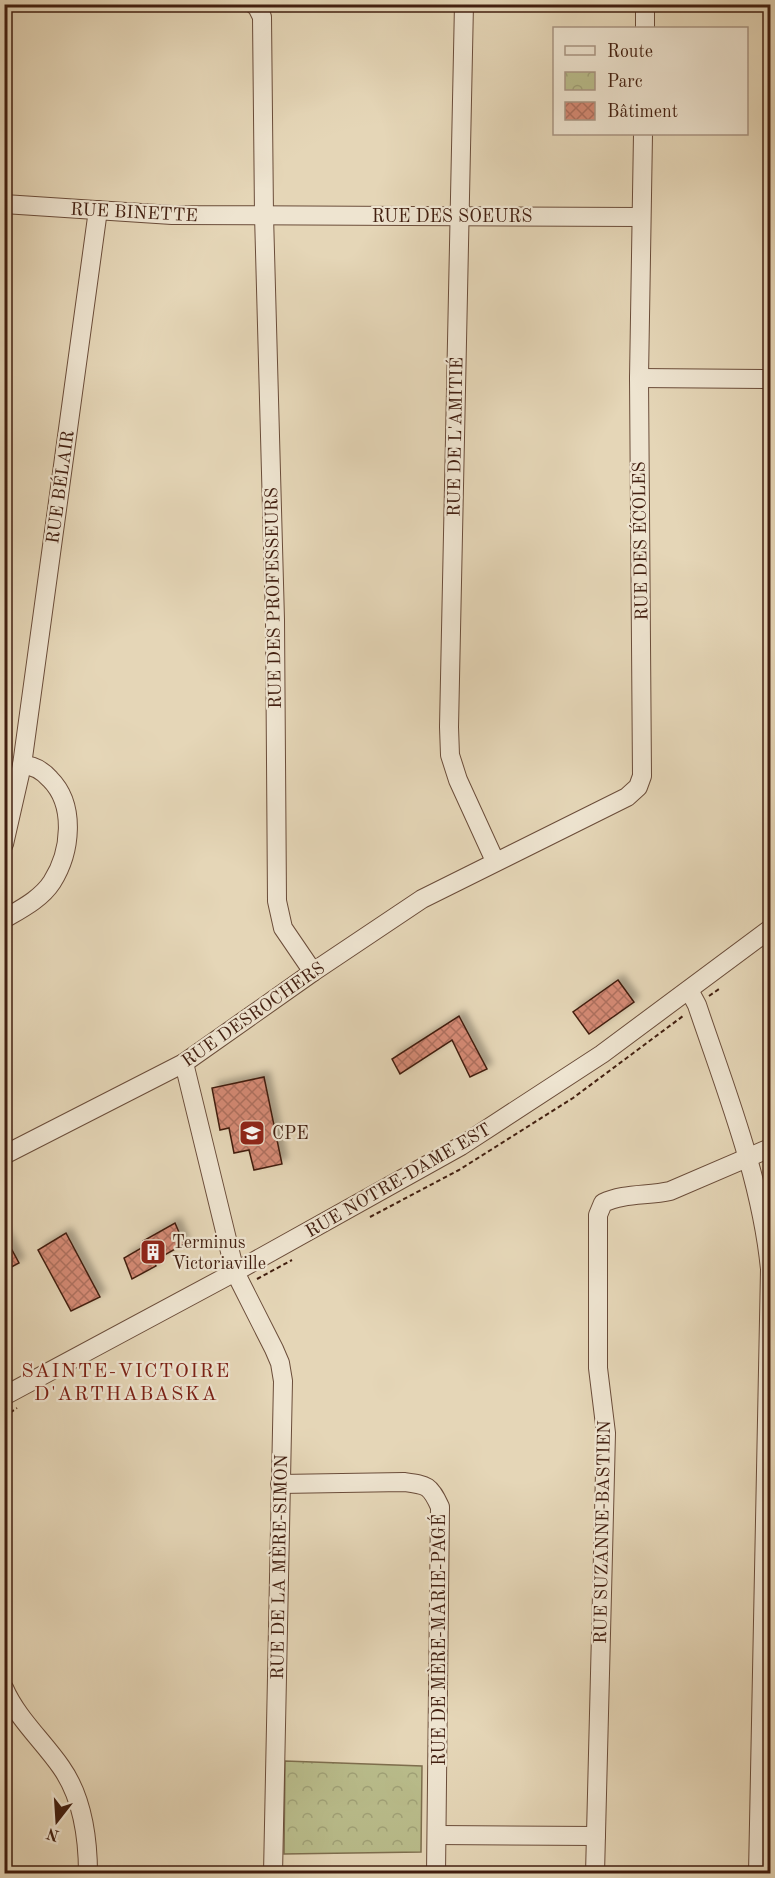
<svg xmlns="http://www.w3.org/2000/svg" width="775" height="1878" font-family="'Old Standard TT',serif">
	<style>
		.park { fill: url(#park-crowns); stroke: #7e6e4e; stroke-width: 1.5 }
		.building { fill: url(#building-cross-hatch); stroke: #421f10; stroke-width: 1.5; filter: url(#shadow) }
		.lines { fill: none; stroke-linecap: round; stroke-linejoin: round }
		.minor-casing { stroke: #6b4d3a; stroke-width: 20 }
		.path { stroke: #421f10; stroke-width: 2; stroke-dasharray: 4.5 3; stroke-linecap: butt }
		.minor { stroke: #eee4d0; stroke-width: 18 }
		.labels { text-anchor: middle; stroke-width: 4.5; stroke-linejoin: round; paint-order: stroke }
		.street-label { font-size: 18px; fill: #421f10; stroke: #eee4d0 }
		.poi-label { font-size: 18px; fill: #421f10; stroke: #eee4d0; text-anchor: start }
		.neighbourhood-label { font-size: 20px; letter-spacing: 1.5px; fill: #7a1f14; stroke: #eee4d0 }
	</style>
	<defs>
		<pattern id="park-crowns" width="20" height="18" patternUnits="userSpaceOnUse" patternTransform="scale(1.5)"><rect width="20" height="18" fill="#b9bc8b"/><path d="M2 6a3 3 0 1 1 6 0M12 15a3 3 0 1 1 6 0" fill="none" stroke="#a0a177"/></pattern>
		<pattern id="building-cross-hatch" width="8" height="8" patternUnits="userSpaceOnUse" patternTransform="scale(1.5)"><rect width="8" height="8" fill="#d58a74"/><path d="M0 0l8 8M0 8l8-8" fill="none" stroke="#ae705e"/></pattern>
		<filter id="shadow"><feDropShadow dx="5.5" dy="-5.5" stdDeviation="3" flood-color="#0004"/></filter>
	</defs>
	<rect width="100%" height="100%" fill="#e5d6b7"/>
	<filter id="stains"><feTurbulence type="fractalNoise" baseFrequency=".00333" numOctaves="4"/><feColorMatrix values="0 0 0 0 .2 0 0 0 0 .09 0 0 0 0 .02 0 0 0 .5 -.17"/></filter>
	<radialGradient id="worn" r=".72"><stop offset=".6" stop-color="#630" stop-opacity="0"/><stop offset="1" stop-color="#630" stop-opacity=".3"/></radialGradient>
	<path class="park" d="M285,1761L422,1766L421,1852L284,1854Z"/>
	<g class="building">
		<path d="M618,980L634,1002L589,1034L573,1012Z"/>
		<path d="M459,1016L487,1069L470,1077L452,1040L400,1074L392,1059Z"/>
		<path d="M264,1077L282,1164L254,1170L249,1150L234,1153L229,1128L220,1130L212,1088Z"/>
		<path d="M175,1223L184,1244L154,1261L156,1266L132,1279L124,1258L145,1246L143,1241Z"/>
		<path d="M66,1233L100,1297L71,1311L38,1250Z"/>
		<path d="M4,1235L19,1263L4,1271Z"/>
	</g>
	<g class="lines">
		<g class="minor-casing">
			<g id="minor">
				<path d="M253,4L257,7L262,17L264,215L275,620L277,901L283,928L313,972"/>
				<path d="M464,4L449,727L450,755L458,780L495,861"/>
				<path d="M645,28V4"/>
				<path d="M4,204L172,215L641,217"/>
				<path d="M639,378L770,379"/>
				<path d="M4,844L22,765L98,210"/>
				<path d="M4,919C21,909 41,899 52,882C71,852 76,805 50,779C42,770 34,765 22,765"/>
				<path d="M689,990L697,1005C726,1091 761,1178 770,1269L758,1874"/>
				<path d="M184,1063L235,1272L274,1349L280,1363L283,1381L273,1874"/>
				<path d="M4,1155L184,1063L313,972L422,899L627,797L638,787L642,776L639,378L643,134"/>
				<path d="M4,1396L235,1272L461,1146L602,1054L770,929"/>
				<path d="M280,1484L404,1482C427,1485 430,1485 440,1507L436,1874"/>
				<path d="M4,1688C17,1718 43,1741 61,1767C83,1798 88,1837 88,1874"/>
				<path d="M437,1835L596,1836"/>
				<path d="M595,1874L606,1433L598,1368V1215L603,1203C623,1193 648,1196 670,1191L770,1148"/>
			</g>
		</g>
		<g class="path">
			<path d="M709,996L719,989"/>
			<path d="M370,1217L459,1170L573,1098L683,1016"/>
			<path d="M257,1279L292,1260"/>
			<path d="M4,1417L17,1408"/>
		</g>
		<use href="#minor" class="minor"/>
	</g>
	<defs>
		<g id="school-square" transform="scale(1.35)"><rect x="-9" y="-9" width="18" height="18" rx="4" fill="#8f2418" stroke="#eee4d0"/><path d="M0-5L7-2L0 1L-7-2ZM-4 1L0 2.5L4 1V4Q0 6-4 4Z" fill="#fff"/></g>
		<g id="building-square" transform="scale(1.35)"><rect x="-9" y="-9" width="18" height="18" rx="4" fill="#8f2418" stroke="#eee4d0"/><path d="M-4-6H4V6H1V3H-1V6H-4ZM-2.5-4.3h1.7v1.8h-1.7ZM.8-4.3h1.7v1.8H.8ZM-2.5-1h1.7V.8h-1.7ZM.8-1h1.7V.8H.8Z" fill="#fff"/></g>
	</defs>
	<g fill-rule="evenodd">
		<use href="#school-square" x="252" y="1133"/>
		<use href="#building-square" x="153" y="1252"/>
	</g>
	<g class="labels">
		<g class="street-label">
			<text transform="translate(134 212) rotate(3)" y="6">RUE BINETTE</text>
			<text x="452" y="222">RUE DES SOEURS</text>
			<text transform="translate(455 437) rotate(-89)" y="6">RUE DE L'AMITIÉ</text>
			<text transform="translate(60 487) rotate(-82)" y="6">RUE BÉLAIR</text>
			<text transform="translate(640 541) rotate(-91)" y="6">RUE DES ÉCOLES</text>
			<text transform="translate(273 598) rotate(-91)" y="6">RUE DES PROFESSEURS</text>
			<text transform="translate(253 1014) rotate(-35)" y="6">RUE DESROCHERS</text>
			<text transform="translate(398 1180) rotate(-30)" y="6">RUE NOTRE-DAME EST</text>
			<text transform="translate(602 1532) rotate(-89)" y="6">RUE SUZANNE-BASTIEN</text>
			<text transform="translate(279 1567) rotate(-89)" y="6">RUE DE LA MÈRE-SIMON</text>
			<text transform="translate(439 1640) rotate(-90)" y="6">RUE DE MÈRE-MARIE-PAGÉ</text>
		</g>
		<g class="poi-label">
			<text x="272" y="1139">CPE</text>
			<text x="172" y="1248">Terminus<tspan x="172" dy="21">Victoriaville</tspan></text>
		</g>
		<g class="neighbourhood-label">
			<text x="126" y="1377">SAINTE-VICTOIRE<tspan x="126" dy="23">D'ARTHABASKA</tspan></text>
		</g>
	</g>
	<rect width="775" height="1878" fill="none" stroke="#e5d6b7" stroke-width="24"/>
	<rect x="6" y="6" width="763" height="1866" fill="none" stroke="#421f10" stroke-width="3"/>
	<rect x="12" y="12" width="751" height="1854" fill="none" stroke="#421f10" stroke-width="1.5"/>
	<rect x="553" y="27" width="195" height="108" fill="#eee4d0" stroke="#a99583" stroke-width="1.5"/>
	<rect x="565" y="46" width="30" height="9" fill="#eee4d0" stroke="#a99583" stroke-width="1.5"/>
	<text x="607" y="57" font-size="18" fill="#421f10">Route</text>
	<rect x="565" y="72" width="30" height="18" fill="url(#park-crowns)" stroke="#a99583" stroke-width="1.5"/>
	<text x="607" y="87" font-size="18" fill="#421f10">Parc</text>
	<rect x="565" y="102" width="30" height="18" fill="url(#building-cross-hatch)" stroke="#a99583" stroke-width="1.5"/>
	<text x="607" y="117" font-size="18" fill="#421f10">Bâtiment</text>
	<g transform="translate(57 1821) rotate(197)" stroke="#eee4d0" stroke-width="4.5" paint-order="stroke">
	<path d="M0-4.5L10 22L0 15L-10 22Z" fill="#421f10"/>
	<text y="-9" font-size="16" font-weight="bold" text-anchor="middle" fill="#421f10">N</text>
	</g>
	<rect width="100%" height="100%" filter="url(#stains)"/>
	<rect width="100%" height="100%" fill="url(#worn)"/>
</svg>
